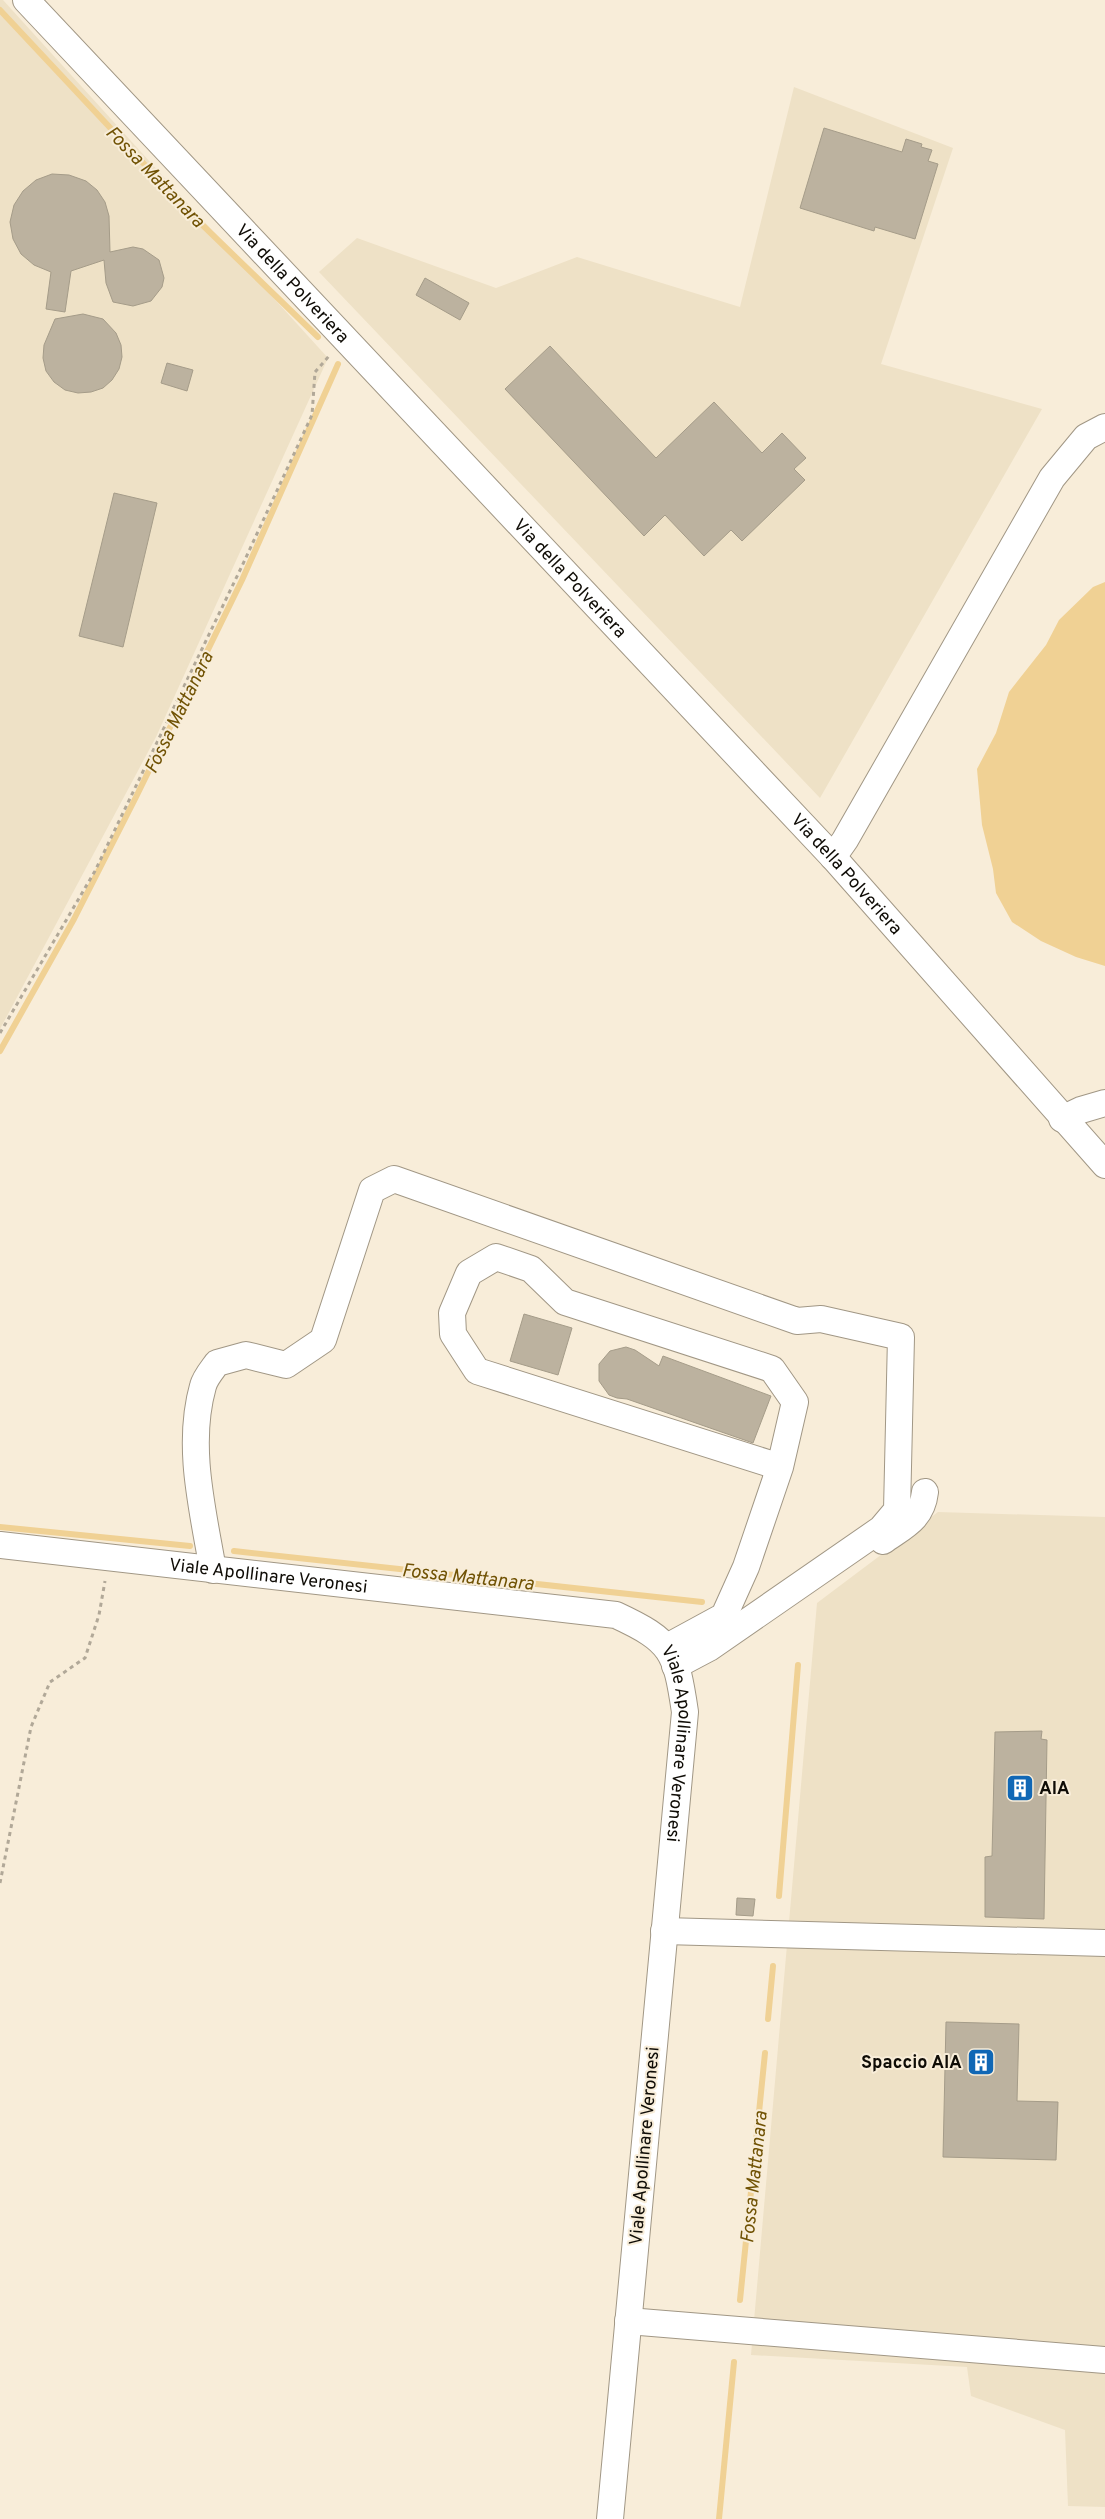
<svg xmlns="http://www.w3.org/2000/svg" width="1105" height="2519" font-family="Overpass,sans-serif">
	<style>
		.built { fill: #eee1c6 }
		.water { fill: #f0d194 }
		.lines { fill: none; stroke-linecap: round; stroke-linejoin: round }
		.stream { stroke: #f0d194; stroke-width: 6 }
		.building { fill: #bcb29f; stroke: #a59c89 }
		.minor-casing { stroke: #a19785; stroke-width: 28 }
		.path { stroke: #b1a898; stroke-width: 3; stroke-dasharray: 4 4; stroke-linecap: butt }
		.minor { stroke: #fff; stroke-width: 26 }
		.labels { text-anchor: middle; stroke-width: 4; stroke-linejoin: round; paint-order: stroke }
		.street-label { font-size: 18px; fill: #0f0c06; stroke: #f8edd9 }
		.poi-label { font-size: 18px; font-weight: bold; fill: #0f0c06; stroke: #f8edd9; text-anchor: start }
		.water-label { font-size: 19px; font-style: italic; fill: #705204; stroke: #f8edd9 }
	</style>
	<rect width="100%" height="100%" fill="#f8edd9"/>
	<g class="built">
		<path d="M0,0H3L328,358L156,737L0,1029Z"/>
		<path d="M794,87L953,148L881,364L1042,409L820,798L319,272L357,238L496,288L577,257L740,307Z"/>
		<path d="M938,1512L1105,1517V2507L1068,2506L1065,2430L971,2396L967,2367L751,2355L817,1603Z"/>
	</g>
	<path class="water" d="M1105,582V966L1076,957L1041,941L1012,922L996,893L993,869L982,825L977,769L996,733L1009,692L1046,645L1059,620L1093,587Z"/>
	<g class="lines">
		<g class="stream">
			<path d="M0,10L189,212L318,337"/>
			<path d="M0,1051L74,919L136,797L242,580L338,364"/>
			<path d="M0,1527L190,1546"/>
			<path d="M234,1551L702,1602"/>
			<path d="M779,1896L798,1665"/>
			<path d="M768,2019L773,1966"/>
			<path d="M740,2300L765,2053"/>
			<path d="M719,2519L734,2362"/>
		</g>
	</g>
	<g class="building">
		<path d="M824,128L902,152L906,139L922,144L921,147L932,150L928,161L938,164L915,239L875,227L874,231L800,208Z"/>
		<path d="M52,174L69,175L86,181L97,190L105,202L109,216L110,252L133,247L143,249L159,260L164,278L162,287L151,301L133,306L113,302L106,283L104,260L71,271L65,312L46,309L51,272L34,265L21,254L13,239L10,222L14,205L23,191L36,180Z"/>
		<path d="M425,278L469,303L460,320L416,295Z"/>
		<path d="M83,314L103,319L116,333L121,345L122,357L119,369L112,380L103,388L91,392L78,393L65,390L54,382L46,371L43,358L44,345L55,319Z"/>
		<path d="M550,346L656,458L714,402L762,453L782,433L806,458L794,469L805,480L742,541L731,530L704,556L665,515L644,536L505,389Z"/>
		<path d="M167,363L193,370L187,391L161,383Z"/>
		<path d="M114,493L157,503L123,647L79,636Z"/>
		<path d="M524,1314L572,1328L558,1375L510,1361Z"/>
		<path d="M626,1347L635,1350L659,1366L663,1356L771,1396L753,1443L627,1399L617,1398L609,1395L599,1381V1364L610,1351Z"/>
		<path d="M1042,1731L1041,1739L1047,1740L1044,1919L985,1917V1857L992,1856L995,1732Z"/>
		<path d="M737,1898L755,1899L753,1916L736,1915Z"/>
		<path d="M946,2022L1019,2024L1017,2101L1058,2102L1056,2160L943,2157Z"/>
	</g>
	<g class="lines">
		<g class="minor-casing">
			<g id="minor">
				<path id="s1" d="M26,0L833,857L1105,1165"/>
				<path d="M833,857L845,840L1052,478L1086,437L1105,427"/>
				<path d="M1062,1119L1081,1110L1105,1103"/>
				<path d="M883,1541C904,1526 922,1519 925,1492"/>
				<path id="s2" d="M0,1545L616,1615C672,1641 676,1651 685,1712L610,2519"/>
				<path d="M213,1570C203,1511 186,1446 203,1386C205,1378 212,1370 217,1363L246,1355L286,1365L323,1340L372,1190L394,1179L797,1321L821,1319L901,1337L897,1510L881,1529L709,1648L675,1666"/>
				<path d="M667,1647L724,1616L746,1567L780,1467L795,1402L772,1369L565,1302L531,1269L496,1257L469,1273L452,1313L453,1334L477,1371L780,1467"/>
				<path d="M664,1931L1105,1943"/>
				<path d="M628,2321L1105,2360"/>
			</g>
		</g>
		<g class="path">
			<path d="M0,1033L95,871L242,566L312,415L315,372L329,356"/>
			<path d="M0,1883L31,1727L50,1682L85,1658L99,1615L105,1581"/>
		</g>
		<use href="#minor" class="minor"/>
	</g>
	<defs>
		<g id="building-square" transform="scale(1.4375)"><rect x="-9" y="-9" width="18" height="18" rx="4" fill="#1067b5" stroke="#f8edd9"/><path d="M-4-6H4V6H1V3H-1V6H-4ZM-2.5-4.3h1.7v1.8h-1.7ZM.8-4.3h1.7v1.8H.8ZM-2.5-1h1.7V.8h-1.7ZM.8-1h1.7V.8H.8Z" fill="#fff"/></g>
	</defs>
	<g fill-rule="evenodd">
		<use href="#building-square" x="1020" y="1788"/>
		<use href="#building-square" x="981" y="2062"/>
	</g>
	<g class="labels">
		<g class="street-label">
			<text dy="6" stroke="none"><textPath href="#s1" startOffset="389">Via della Polveriera</textPath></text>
			<text dy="6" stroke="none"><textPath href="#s1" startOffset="794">Via della Polveriera</textPath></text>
			<text dy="6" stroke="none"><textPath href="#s1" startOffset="1199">Via della Polveriera</textPath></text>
			<text dy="6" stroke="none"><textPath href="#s2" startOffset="270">Viale Apollinare Veronesi</textPath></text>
			<text dy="6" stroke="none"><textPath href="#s2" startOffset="779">Viale Apollinare Veronesi</textPath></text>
			<text transform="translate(644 2146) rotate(-85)" y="6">Viale Apollinare Veronesi</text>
		</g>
		<g class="poi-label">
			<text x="1039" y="1794">AIA</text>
			<text x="962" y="2068" text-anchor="end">Spaccio AIA</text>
		</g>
		<g class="water-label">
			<text transform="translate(156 176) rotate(46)" y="7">Fossa Mattanara</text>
			<text transform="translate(178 712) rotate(-64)" y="7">Fossa Mattanara</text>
			<text transform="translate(468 1576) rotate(6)" y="7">Fossa Mattanara</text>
			<text transform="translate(753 2177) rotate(-84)" y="7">Fossa Mattanara</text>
		</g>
	</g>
</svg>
